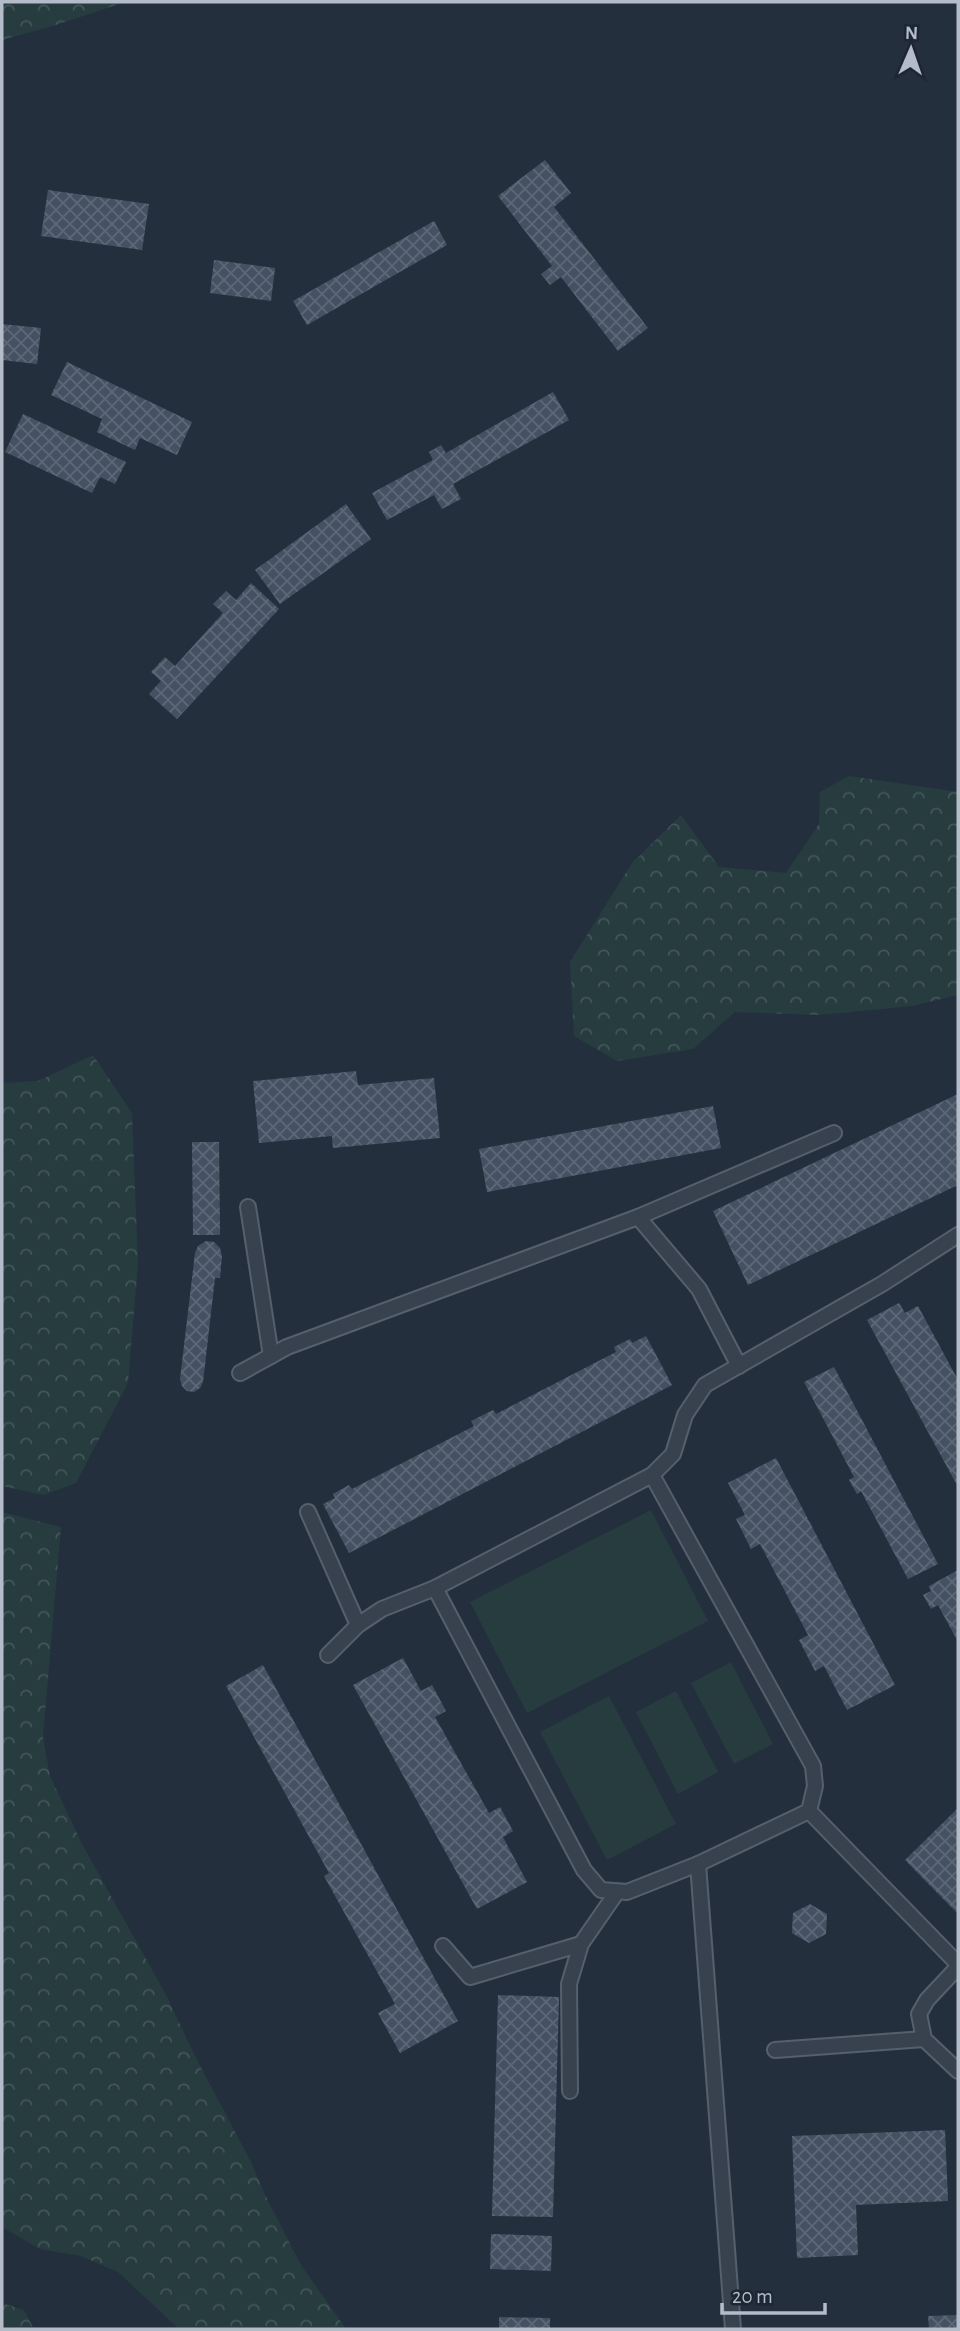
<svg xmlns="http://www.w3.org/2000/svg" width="960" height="2331" font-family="'Alegreya Sans',sans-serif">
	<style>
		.green { fill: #263c3f }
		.forest { fill: url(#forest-crowns) }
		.building { fill: url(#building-cross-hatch) }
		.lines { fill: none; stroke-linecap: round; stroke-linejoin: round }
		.service-casing { stroke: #565f6c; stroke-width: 18 }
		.service { stroke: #38414e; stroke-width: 14 }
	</style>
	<defs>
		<pattern id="forest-crowns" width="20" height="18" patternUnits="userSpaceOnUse" patternTransform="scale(1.75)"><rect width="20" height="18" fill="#263c3f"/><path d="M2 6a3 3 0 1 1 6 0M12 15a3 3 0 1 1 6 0" fill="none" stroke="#435659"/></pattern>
		<pattern id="building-cross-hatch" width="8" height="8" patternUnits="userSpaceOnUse" patternTransform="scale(1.75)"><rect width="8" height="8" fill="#455162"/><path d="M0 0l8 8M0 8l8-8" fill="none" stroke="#5d6877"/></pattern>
	</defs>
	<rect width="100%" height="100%" fill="#242f3e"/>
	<g class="green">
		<path d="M651,1510L708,1621L527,1713L470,1602Z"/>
		<path d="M731,1662L773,1744L734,1764L691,1683Z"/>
		<path d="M676,1691L718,1772L678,1794L636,1712Z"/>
		<path d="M609,1696L676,1824L607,1860L540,1732Z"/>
	</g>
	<g class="forest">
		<path d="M2,2H125L56,25L2,40Z"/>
		<path d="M849,776L958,792V995L912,1006L821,1015L735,1012L693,1049L617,1061L574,1036L570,962L632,863L681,815L719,867L786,873L819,824L820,792Z"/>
		<path d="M93,1055L132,1113L138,1264L128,1383L76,1483L44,1495L2,1486V1083L38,1081Z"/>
		<path d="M2,1512L61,1527L43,1737L50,1776L82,1844L165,1993L198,2062L251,2162L266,2197L301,2265L346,2329H179L118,2272L81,2256L40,2249L2,2227Z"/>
		<path d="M2,2303L24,2310L34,2329H2Z"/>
	</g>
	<g class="building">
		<path d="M545,160L571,193L554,207L648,328L618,351L561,277L550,285L541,274L552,266L498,196Z"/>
		<path d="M48,190L149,204L142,250L41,236Z"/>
		<path d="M434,221L447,245L307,325L293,301Z"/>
		<path d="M214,260L275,268L271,301L210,293Z"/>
		<path d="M2,324L41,328L37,364L2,360Z"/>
		<path d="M67,362L192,422L177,455L140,438L135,450L97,432L102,419L51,395Z"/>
		<path d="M553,392L569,420L453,484L461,499L442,509L434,495L387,520L372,493L433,460L429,452L441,445L446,453Z"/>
		<path d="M23,414L126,462L115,484L100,477L92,493L5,452Z"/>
		<path d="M346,504L371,539L280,604L255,570Z"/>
		<path d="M251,583L279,609L177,719L149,694L161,681L151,672L165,657L175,666L223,613L213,604L226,591L236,600Z"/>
		<path d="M356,1071L358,1085L434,1078L440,1138L333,1148L332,1136L259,1143L253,1081Z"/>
		<path d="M958,1094V1185L748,1285L713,1211Z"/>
		<path d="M713,1106L721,1148L487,1192L479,1149Z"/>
		<path d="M192,1142H219L220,1235H193Z"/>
		<path d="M206,1241L214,1242L220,1248L222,1256L220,1278H215L203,1382L200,1388L194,1392L187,1391L182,1386L180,1379L195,1253L198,1246Z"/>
		<path d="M899,1303L905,1313L918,1306L958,1380V1487L867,1320Z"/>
		<path d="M646,1336L672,1385L349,1553L323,1504L335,1498L333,1494L349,1485L352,1489L474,1426L471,1421L493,1410L496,1414L616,1352L614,1347L630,1339L632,1343Z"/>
		<path d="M834,1367L938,1564L908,1579L861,1491L857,1494L849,1480L854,1477L804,1382Z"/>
		<path d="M776,1458L895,1685L847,1710L824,1666L815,1671L799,1640L808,1635L760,1544L751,1549L736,1519L745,1515L728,1483Z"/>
		<path d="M958,1570V1642L938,1605L931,1609L923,1595L931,1591L929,1586Z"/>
		<path d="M403,1658L421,1691L432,1685L446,1711L435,1717L489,1813L500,1807L513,1831L503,1837L527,1882L477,1909L353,1685Z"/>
		<path d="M263,1665L458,2021L400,2053L378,2013L395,2004L324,1876L329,1873L226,1686Z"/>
		<path d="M958,1808V1914L905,1860Z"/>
		<path d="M810,1904L827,1914L826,1934L809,1943L792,1933L793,1913Z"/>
		<path d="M498,1995L559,1997L553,2217L492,2216Z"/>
		<path d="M945,2130L948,2201L856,2205L858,2255L797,2258L792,2136Z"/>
		<path d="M491,2234L552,2236L551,2271L490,2269Z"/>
		<path d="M958,2315V2329H929L928,2316Z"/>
		<path d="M499,2317L550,2318V2329H499Z"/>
	</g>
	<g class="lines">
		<g class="service-casing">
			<g id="service">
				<path d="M248,1207L271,1356"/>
				<path d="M638,1217L699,1289L739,1366"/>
				<path d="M240,1373L287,1347L638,1217L834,1133"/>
				<path d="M652,1475L813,1766L815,1786L809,1811L698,1864L627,1892L601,1890L584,1870L435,1588L652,1475L673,1454L685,1415L705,1385L882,1284L958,1235"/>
				<path d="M308,1512L358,1625"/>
				<path d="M328,1655L358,1625L382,1609L435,1588"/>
				<path d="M809,1811L958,1964"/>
				<path d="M698,1864L733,2329"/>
				<path d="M443,1946L470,1977L581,1944"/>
				<path d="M958,1967L927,2000L919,2014L924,2039L958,2071"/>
				<path d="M775,2050L924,2039"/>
				<path d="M570,2091L569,1984L581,1944L617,1892"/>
			</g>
		</g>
		<use href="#service" class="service"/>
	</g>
	<rect width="960" height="2331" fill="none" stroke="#b4bcc9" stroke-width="7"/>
	<g transform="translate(911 49) rotate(2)" stroke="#1d2633" stroke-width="5" paint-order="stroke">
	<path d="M0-5L12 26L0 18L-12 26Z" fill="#b4bcc9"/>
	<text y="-10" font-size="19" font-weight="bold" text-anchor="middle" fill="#b4bcc9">N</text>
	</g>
	<path d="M722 2303v10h103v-10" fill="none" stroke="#b4bcc9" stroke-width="3.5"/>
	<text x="732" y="2303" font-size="21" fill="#b4bcc9" stroke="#1d2633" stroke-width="5" paint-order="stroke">20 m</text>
</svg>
